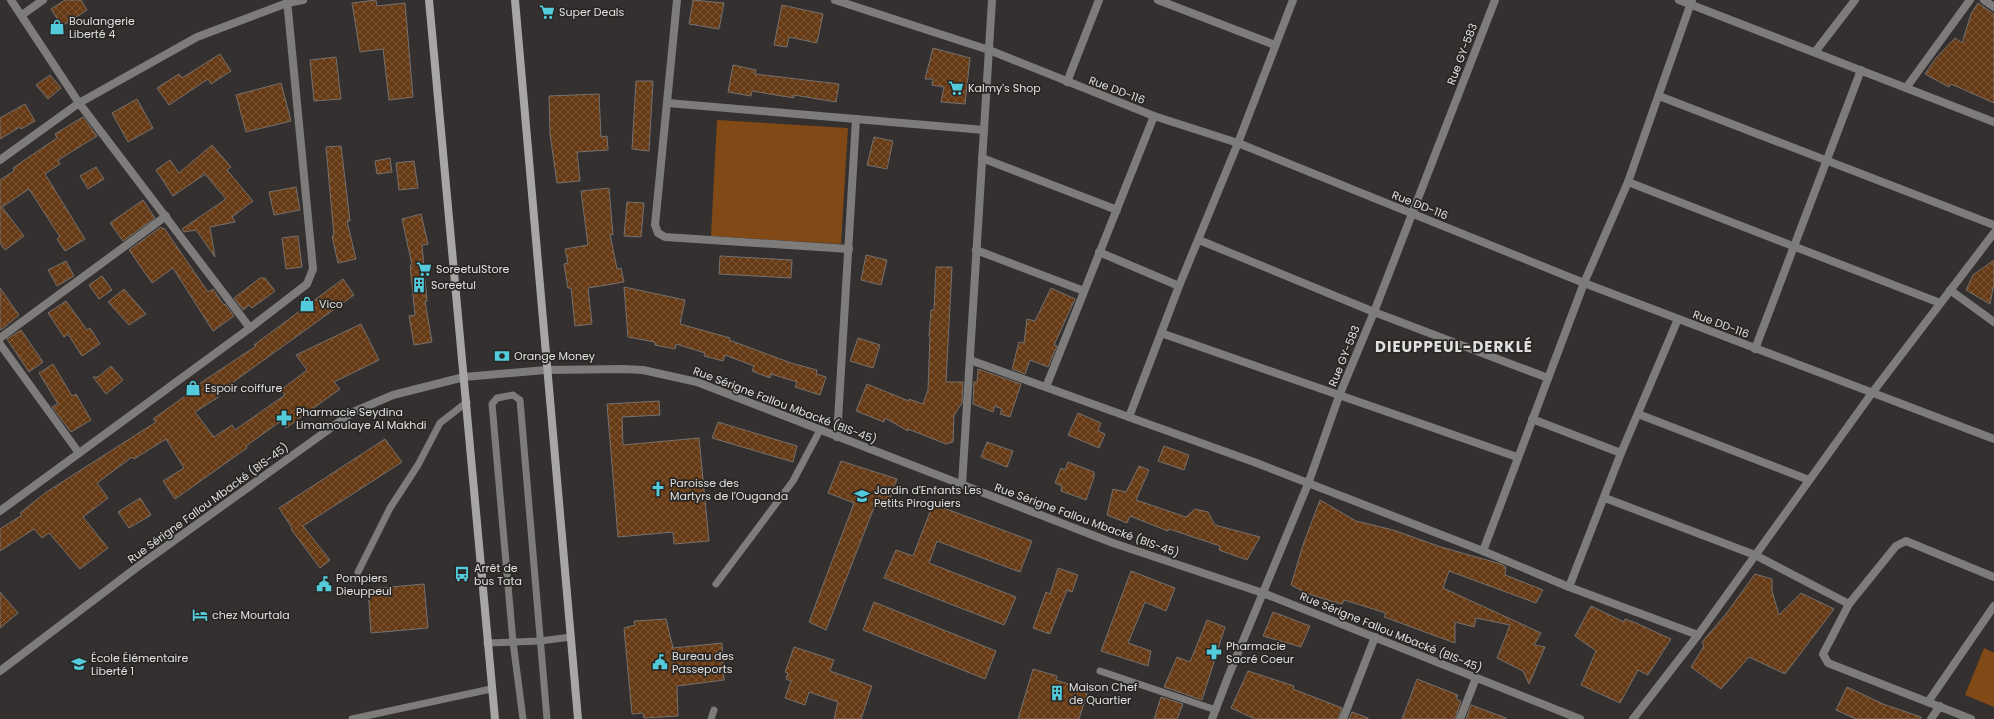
<svg xmlns="http://www.w3.org/2000/svg" width="1994" height="719" font-family="Poppins,sans-serif">
	<style>
		.garden { fill: #814916 }
		.building { fill: url(#building-cross-hatch); stroke: #74716f }
		.lines { fill: none; stroke-linecap: round; stroke-linejoin: round }
		.lane { stroke: #7d7c7b; stroke-width: 7 }
		.street { stroke: #7d7c7b; stroke-width: 8 }
		.secondary { stroke: #a8a6a5; stroke-width: 8 }
		.labels { text-anchor: middle; stroke-width: 3.5; stroke-linejoin: round; paint-order: stroke }
		.poi-label { font-size: 11px; fill: #e0dfde; stroke: #292725; text-anchor: start }
		.street-label { font-size: 11px; fill: #e0dfde; stroke: #292725 }
		.district-label { font-size: 15px; font-weight: bold; letter-spacing: 1px; fill: #e0dfde; stroke: #292725 }
	</style>
	<defs>
		<pattern id="building-cross-hatch" width="8" height="8" patternUnits="userSpaceOnUse"><rect width="8" height="8" fill="#663a14"/><path d="M0 0l8 8M0 8l8-8" fill="none" stroke="#7c5636"/></pattern>
	</defs>
	<rect width="100%" height="100%" fill="#33302f"/>
	<g class="garden">
		<path d="M717,120L848,128L841,244L711,236Z"/>
		<path d="M1984,648L1994,653V707L1965,695Z"/>
	</g>
	<g class="building">
		<path d="M65,0H81L87,10L62,26L51,9Z"/>
		<path d="M376,0L377,6L405,3L413,97L389,100L383,49L360,52L352,3Z"/>
		<path d="M693,0L724,3L719,29L689,24Z"/>
		<path d="M1978,3L1994,14V103L1951,84L1949,87L1925,74L1936,58L1955,38L1962,43L1971,14Z"/>
		<path d="M782,5L823,14L817,43L789,37L787,47L774,45Z"/>
		<path d="M933,48L970,58L965,104L941,102L944,87L932,85L933,79H925Z"/>
		<path d="M220,54L231,71L211,84L208,79L169,105L157,88L179,74L182,78Z"/>
		<path d="M336,57L341,99L314,101L310,60Z"/>
		<path d="M733,65L756,70L755,74L839,84L836,102L794,95V98L752,91L751,96L728,92Z"/>
		<path d="M50,75L61,88L48,99L36,85Z"/>
		<path d="M636,81H653L649,151L632,149Z"/>
		<path d="M281,83L291,121L246,132L236,95Z"/>
		<path d="M599,94L601,137L607,136L608,150L577,152L580,181L557,183L550,134L549,96Z"/>
		<path d="M137,99L153,128L128,142L112,113Z"/>
		<path d="M25,104L35,121L21,129L20,127L0,139V118Z"/>
		<path d="M83,117L97,136L58,160L60,164L45,174L85,239L65,251L57,239L60,237L29,189L2,207L24,236L5,250L0,243V180L14,171L13,168L57,138L55,134Z"/>
		<path d="M874,137L893,141L887,169L867,165Z"/>
		<path d="M212,145L231,167L227,170L253,201L232,217L235,222L210,227L215,257L196,230L184,232L182,229L226,199L205,174L173,196L156,170L170,160L179,173Z"/>
		<path d="M341,146L350,221H347L356,259L338,263L332,236H334L326,147Z"/>
		<path d="M390,158L392,172L377,174L375,161Z"/>
		<path d="M414,161L418,188L399,190L396,163Z"/>
		<path d="M96,167L104,179L88,189L80,176Z"/>
		<path d="M296,187L300,210L274,215L269,192Z"/>
		<path d="M609,188L613,235L610,234L617,269L621,268L624,282L588,288L592,324L575,326L571,288H568L564,264L568,263L565,249L588,245L581,191Z"/>
		<path d="M143,200L155,218L123,241L110,223Z"/>
		<path d="M627,202L644,203L641,237L624,236Z"/>
		<path d="M421,214L428,244L422,245L427,301H425L432,342L414,345L409,316L415,315L410,265H412L402,219Z"/>
		<path d="M161,227L163,229L164,228L208,292L213,289L224,305L225,304L234,316L213,331L173,268L152,283L129,250Z"/>
		<path d="M298,236L302,267L286,269L282,238Z"/>
		<path d="M866,255L887,260L881,285L861,280Z"/>
		<path d="M720,256L792,260L791,278L719,274Z"/>
		<path d="M1994,260V283L1990,304L1966,290L1973,275Z"/>
		<path d="M66,261L74,276L57,286L48,270Z"/>
		<path d="M936,267H952L946,382H963L962,403L954,415L953,442L946,444L908,429V431L885,418L884,422L856,411L867,384L909,401V399L923,404L928,390L930,336H929L931,310H934Z"/>
		<path d="M102,276L112,290L99,299L89,285Z"/>
		<path d="M260,278H265L275,291L252,308L249,305L243,310L234,298Z"/>
		<path d="M343,279L354,295L218,393L220,396L195,412L214,437L232,425L235,430L285,395L281,390L307,370L296,355L361,324L379,360L334,382L340,389L286,428L281,421L246,446L247,448L175,499L163,481L184,468L166,439L134,459L132,457L97,483L108,498L83,517L108,548L80,569L49,533L42,538L34,529L0,551V529L22,515L20,513L45,493L156,422L153,419L188,394L187,392L256,346L254,345Z"/>
		<path d="M624,287L685,300L680,324L730,338L729,340L791,363L817,370L816,374L826,377L820,395L795,387L797,382L771,374L770,378L752,371L754,366L725,355L723,361L704,356L705,353L676,344L675,349L655,345V342L628,337Z"/>
		<path d="M0,288L19,315L1,330L0,329Z"/>
		<path d="M1051,288L1075,299L1054,345L1057,346L1048,367L1030,360L1025,374L1012,369L1019,342L1024,343L1027,319L1035,321Z"/>
		<path d="M124,289L146,314L129,325L108,302Z"/>
		<path d="M66,301L87,330L90,328L100,344L82,356L68,334L64,337L48,313Z"/>
		<path d="M21,330L43,362L29,372L7,339Z"/>
		<path d="M858,338L880,345L873,368L850,361Z"/>
		<path d="M53,364L72,396L76,394L91,420L71,432L52,407L58,404L39,373Z"/>
		<path d="M111,366L123,380L106,394L93,377H98Z"/>
		<path d="M978,369L1021,384L1010,417L1000,414L1002,409L995,406L993,412L973,404L974,382H977Z"/>
		<path d="M659,401L660,415L622,417L623,445L699,438L709,541L674,544L673,532L618,537L607,404Z"/>
		<path d="M1078,413L1101,423L1098,431L1105,434L1099,448L1068,435Z"/>
		<path d="M718,422L797,446L793,462L712,438Z"/>
		<path d="M385,439L402,462L303,526L330,560L320,568L291,529L292,528L279,508Z"/>
		<path d="M987,442L1013,451L1007,467L981,457Z"/>
		<path d="M1164,446L1189,455L1184,470L1158,461Z"/>
		<path d="M841,461L897,479L886,509L875,505L826,630L809,622L854,503L828,493Z"/>
		<path d="M1068,462L1094,472V477L1086,500L1061,491L1062,486L1055,483L1061,468L1065,470Z"/>
		<path d="M1139,466L1149,470L1136,500L1186,517L1195,509L1208,512L1215,525L1260,537L1247,560L1219,550L1220,546L1169,529L1168,531L1130,516L1127,523L1107,515L1113,489L1126,492Z"/>
		<path d="M140,498L151,515L129,528L118,512Z"/>
		<path d="M1320,500L1356,521L1393,530L1441,547L1501,564L1506,567L1505,575L1543,590L1536,603L1449,571L1443,588L1541,633L1534,645L1545,647L1529,684L1523,671L1497,658L1510,625L1476,618L1474,627L1455,622V643L1384,617L1386,613L1344,600L1342,604L1334,602L1306,593L1291,585L1303,545Z"/>
		<path d="M933,504L1032,541L1020,572L937,541L929,563L1016,597L1004,625L884,578L896,550L913,556Z"/>
		<path d="M1058,568L1078,575L1072,592L1067,590L1050,634L1033,628L1046,592L1050,594Z"/>
		<path d="M1131,571L1175,588L1166,611L1145,602L1128,643L1151,651L1148,666L1101,651Z"/>
		<path d="M1755,574L1772,579V591L1779,615L1801,593L1834,609L1785,674L1749,657L1721,689L1691,667L1704,646L1702,642L1726,614Z"/>
		<path d="M424,584L428,628L371,633L368,589Z"/>
		<path d="M0,592L18,613L0,628Z"/>
		<path d="M874,602L996,651L985,679L863,630Z"/>
		<path d="M1591,606L1624,622L1625,619L1636,623L1671,639L1648,675L1638,670L1620,703L1581,685L1596,651L1575,636Z"/>
		<path d="M1273,612L1310,626L1301,647L1263,636Z"/>
		<path d="M666,619L673,648L722,643L724,680L677,686L678,716L644,718L643,713L632,714L624,628L635,625L634,621Z"/>
		<path d="M1207,620L1225,627L1202,700L1164,687L1177,657L1190,662Z"/>
		<path d="M794,647L834,660L830,671L872,686L861,719H834L838,702L809,692L805,705L785,698L791,681L786,679L788,673L785,672Z"/>
		<path d="M1033,669L1057,676L1056,680L1088,690L1079,719H1018Z"/>
		<path d="M1248,671L1294,686L1293,689L1342,708L1338,719H1255L1231,708Z"/>
		<path d="M1417,679L1458,695L1456,699L1461,701L1455,719H1402Z"/>
		<path d="M1847,687L1883,704L1921,717V719H1856L1836,710Z"/>
		<path d="M1161,697L1183,704L1177,719H1154Z"/>
		<path d="M1471,705L1506,718V719H1466Z"/>
		<path d="M1352,712L1368,718V719H1349Z"/>
	</g>
	<g class="lines">
		<g class="lane">
			<path d="M358,572L390,508L418,465L440,423L467,402"/>
			<path d="M716,584L793,481L820,430"/>
			<path d="M487,643L540,641L571,637"/>
			<path d="M1100,671L1216,710"/>
			<path d="M352,719L491,689"/>
			<path d="M523,719L513,642L492,404L497,398L513,395L520,400L547,719"/>
			<path d="M711,719L714,710"/>
		</g>
		<g class="street">
			<path d="M11,0L79,103L250,328"/>
			<path d="M677,0L655,225L658,233L665,237L849,249"/>
			<path d="M835,0L989,50L1154,116L1238,143L1584,283L1994,439"/>
			<path d="M1158,0L1275,45"/>
			<path d="M1679,0L1994,122"/>
			<path d="M1984,0L1994,7"/>
			<path d="M22,15L43,0"/>
			<path d="M1815,52L1855,0"/>
			<path d="M1067,82L1099,0"/>
			<path d="M1906,88L1970,0"/>
			<path d="M1659,96L1994,225"/>
			<path d="M668,103L984,130"/>
			<path d="M982,158L1117,210"/>
			<path d="M0,160L79,103L197,37L287,3L303,0"/>
			<path d="M1628,182L1940,303"/>
			<path d="M1199,240L1374,312L1548,378"/>
			<path d="M976,250L1084,291"/>
			<path d="M1099,252L1179,286"/>
			<path d="M1950,290L1994,322"/>
			<path d="M1161,333L1517,457"/>
			<path d="M0,338L166,216"/>
			<path d="M0,344L79,453"/>
			<path d="M1755,349L1861,70"/>
			<path d="M970,360L1254,462L1483,551L1569,587L1698,635"/>
			<path d="M1046,387L1154,116"/>
			<path d="M1638,414L1809,480"/>
			<path d="M1129,417L1179,286L1238,143L1293,0"/>
			<path d="M1532,419L1621,453"/>
			<path d="M837,437L856,119"/>
			<path d="M962,485L992,0"/>
			<path d="M1605,498L1755,555L1849,604"/>
			<path d="M0,511L250,328L307,284L313,269L287,0"/>
			<path d="M1483,551L1584,283L1628,182L1692,0"/>
			<path d="M1569,587L1621,453L1678,319"/>
			<path d="M0,671L136,568L353,412L393,395L464,377L546,370L623,369L643,370L697,382L1113,543L1263,593L1580,719"/>
			<path d="M1928,702L1994,606"/>
			<path d="M1212,719L1228,677L1308,484L1339,396L1374,312L1495,0"/>
			<path d="M1343,719L1375,637"/>
			<path d="M1460,719L1476,678"/>
			<path d="M1633,719L1698,635L1872,393L1994,233"/>
			<path d="M1931,719L1940,706"/>
			<path d="M1971,719L1828,663L1823,654L1849,604L1896,546L1906,541L1994,577"/>
		</g>
		<g class="secondary">
			<path d="M429,0L495,719"/>
			<path d="M515,0L578,719"/>
		</g>
	</g>
	<defs>
		<g id="supermarket-bare" transform="scale(1.2)"><path d="M-6-5.5h2.5l.6 2H6L4.5 2H-2.5L-4.4-4H-6ZM-1.5 3.2a1.3 1.3 0 1 0 .1 0ZM3 3.2a1.3 1.3 0 1 0 .1 0Z" fill="#53cbdb" stroke="#292725" stroke-width="2.5" paint-order="stroke"/></g>
		<g id="shop-bare" transform="scale(1.2)"><path d="M-5-2.5h2.3a2.7 3.5 0 0 1 5.4 0H5L5.5 6h-11ZM-1.5-2.5h3a1.5 2.3 0 0 0-3 0Z" fill="#53cbdb" stroke="#292725" stroke-width="2.5" paint-order="stroke"/></g>
		<g id="building-bare" transform="scale(1.2)"><path d="M-4-6H4V6H1V3H-1V6H-4ZM-2.5-4.3h1.7v1.8h-1.7ZM.8-4.3h1.7v1.8H.8ZM-2.5-1h1.7V.8h-1.7ZM.8-1h1.7V.8H.8Z" fill="#53cbdb" stroke="#292725" stroke-width="2.5" paint-order="stroke"/></g>
		<g id="bank-bare" transform="scale(1.2)"><path d="M-6-4H6V4H-6ZM0-2.3a2.3 2.3 0 1 0 0 4.6a2.3 2.3 0 1 0 0-4.6Z" fill="#53cbdb" stroke="#292725" stroke-width="2.5" paint-order="stroke"/></g>
		<g id="pharmacy-bare" transform="scale(1.2)"><path d="M-2-6h4v4h4v4h-4v4h-4v-4h-4v-4h4Z" fill="#53cbdb" stroke="#292725" stroke-width="2.5" paint-order="stroke"/></g>
		<g id="church-bare" transform="scale(1.2)"><path d="M-1.2-6h2.4v3.5h3.3v2.4h-3.3V6h-2.4V-.1h-3.3v-2.4h3.3Z" fill="#53cbdb" stroke="#292725" stroke-width="2.5" paint-order="stroke"/></g>
		<g id="school-bare" transform="scale(1.2)"><path d="M0-5L7-2L0 1L-7-2ZM-4 1L0 2.5L4 1V4Q0 6-4 4Z" fill="#53cbdb" stroke="#292725" stroke-width="2.5" paint-order="stroke"/></g>
		<g id="bus-bare" transform="scale(1.2)"><path d="M-5-6H5V4H4V6H2V4H-2V6H-4V4H-5ZM-3.5-4V0h7V-4ZM-3.5 1.2v1.5H-2V1.2ZM2 1.2v1.5H3.5V1.2Z" fill="#53cbdb" stroke="#292725" stroke-width="2.5" paint-order="stroke"/></g>
		<g id="civic-bare" transform="scale(1.2)"><path d="M-.6-6.5H3V-4.5H.6V-3L4-1V1h2V6H-6V1h2V-1L-.6-3ZM-1.2 2.5V6h2.4V2.5Z" fill="#53cbdb" stroke="#292725" stroke-width="2.5" paint-order="stroke"/></g>
		<g id="hotel-bare" transform="scale(1.2)"><path d="M-6-4.5h1.5V1H6V5H4.5V3h-9V5H-6ZM-4 0a1.8 1.8 0 1 1 3.6 0ZM.5 0V-2.5h3Q6-2.5 6 0Z" fill="#53cbdb" stroke="#292725" stroke-width="2.5" paint-order="stroke"/></g>
	</defs>
	<g fill-rule="evenodd">
		<use href="#supermarket-bare" x="547" y="12"/>
		<use href="#shop-bare" x="57" y="27"/>
		<use href="#supermarket-bare" x="956" y="88"/>
		<use href="#supermarket-bare" x="424" y="269"/>
		<use href="#building-bare" x="419" y="285"/>
		<use href="#shop-bare" x="307" y="304"/>
		<use href="#bank-bare" x="502" y="356"/>
		<use href="#shop-bare" x="193" y="388"/>
		<use href="#pharmacy-bare" x="284" y="418"/>
		<use href="#church-bare" x="658" y="489"/>
		<use href="#school-bare" x="862" y="496"/>
		<use href="#bus-bare" x="462" y="574"/>
		<use href="#civic-bare" x="324" y="584"/>
		<use href="#hotel-bare" x="200" y="615"/>
		<use href="#pharmacy-bare" x="1214" y="652"/>
		<use href="#civic-bare" x="660" y="662"/>
		<use href="#school-bare" x="79" y="664"/>
		<use href="#building-bare" x="1057" y="693"/>
	</g>
	<g class="labels">
		<g class="poi-label">
			<text x="559" y="16">Super Deals</text>
			<text x="69" y="25">Boulangerie<tspan x="69" dy="13">Liberté 4</tspan></text>
			<text x="968" y="92">Kalmy's Shop</text>
			<text x="436" y="273">SoreetulStore</text>
			<text x="431" y="289">Soreetul</text>
			<text x="319" y="308">Vico</text>
			<text x="514" y="360">Orange Money</text>
			<text x="205" y="392">Espoir coiffure</text>
			<text x="296" y="416">Pharmacie Seydina<tspan x="296" dy="13">Limamoulaye Al Makhdi</tspan></text>
			<text x="670" y="487">Paroisse des<tspan x="670" dy="13">Martyrs de l'Ouganda</tspan></text>
			<text x="874" y="494">Jardin d'Enfants Les<tspan x="874" dy="13">Petits Piroguiers</tspan></text>
			<text x="474" y="572">Arrêt de<tspan x="474" dy="13">bus Tata</tspan></text>
			<text x="336" y="582">Pompiers<tspan x="336" dy="13">Dieuppeul</tspan></text>
			<text x="212" y="619">chez Mourtala</text>
			<text x="1226" y="650">Pharmacie<tspan x="1226" dy="13">Sacré Coeur</tspan></text>
			<text x="672" y="660">Bureau des<tspan x="672" dy="13">Passeports</tspan></text>
			<text x="91" y="662">École Élémentaire<tspan x="91" dy="13">Liberté 1</tspan></text>
			<text x="1069" y="691">Maison Chef<tspan x="1069" dy="13">de Quartier</tspan></text>
		</g>
		<g class="street-label">
			<text transform="translate(1462 54) rotate(-69)" y="4">Rue GY-583</text>
			<text transform="translate(1117 90) rotate(21)" y="4">Rue DD-116</text>
			<text transform="translate(1420 205) rotate(22)" y="4">Rue DD-116</text>
			<text transform="translate(1721 324) rotate(21)" y="4">Rue DD-116</text>
			<text transform="translate(1344 356) rotate(-68)" y="4">Rue GY-583</text>
			<text transform="translate(785 405) rotate(21)" y="4">Rue Sérigne Fallou Mbacké (BIS-45)</text>
			<text transform="translate(208 503) rotate(-36)" y="4">Rue Sérigne Fallou Mbacké (BIS-45)</text>
			<text transform="translate(1087 520) rotate(20)" y="4">Rue Sérigne Fallou Mbacké (BIS-45)</text>
			<text transform="translate(1391 632) rotate(22)" y="4">Rue Sérigne Fallou Mbacké (BIS-45)</text>
		</g>
		<g class="district-label">
			<text x="1454" y="352">DIEUPPEUL-DERKLÉ</text>
		</g>
	</g>
</svg>
